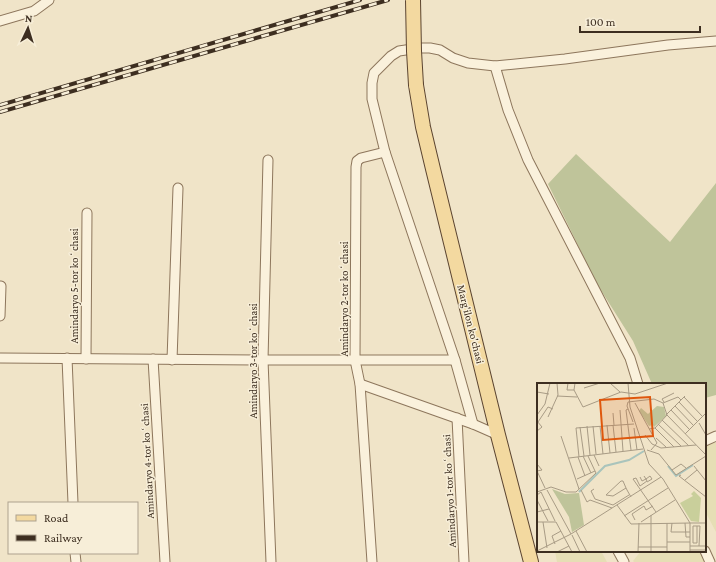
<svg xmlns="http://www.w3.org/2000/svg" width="716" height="562" font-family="'Crimson Pro',serif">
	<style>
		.farmland { fill: #e6deb5 }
		.cemetery { fill: #bfc49a }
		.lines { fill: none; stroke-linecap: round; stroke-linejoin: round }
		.minor-casing { stroke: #8d765c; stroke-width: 11 }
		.primary-casing { stroke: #5b4430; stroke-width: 16 }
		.minor { stroke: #faf1dc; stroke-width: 9 }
		.primary { stroke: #f3d9a0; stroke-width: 14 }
		.rail-casing { stroke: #3d2e20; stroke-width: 4 }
		.rail { stroke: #f7eed8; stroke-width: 2.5; stroke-dasharray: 8; stroke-linecap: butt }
		.primary-bridge-casing { stroke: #5b4430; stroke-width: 16; stroke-linecap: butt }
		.primary-bridge { stroke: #f3d9a0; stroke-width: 14 }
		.labels { text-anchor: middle; stroke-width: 3; stroke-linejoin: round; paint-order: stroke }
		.street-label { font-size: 11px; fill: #3d2e20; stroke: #f7eed8 }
		.inset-river { fill: none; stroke: #a9c4bc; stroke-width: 2 }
		.inset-road { fill: none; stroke: #a89b85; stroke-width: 1 }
		.view { fill: #df570d; fill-opacity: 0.15; stroke: #df570d; stroke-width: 2 }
		.inset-edge { fill: none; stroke: #3d2e20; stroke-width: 2 }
	</style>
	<rect width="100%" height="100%" fill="#f0e4c8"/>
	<g class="farmland">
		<path d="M705,440L716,443V532L705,511Z"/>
		<path d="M705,542L716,562H634L633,561L641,551H705Z"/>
		<path d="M555,551H601L607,562H557Z"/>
	</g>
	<path class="cemetery" d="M576,154L670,242L716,183V395L705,398V384H652L633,341L597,284L548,184Z"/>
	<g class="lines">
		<g class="minor-casing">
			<g id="minor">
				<path d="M0,21L34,11L49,0"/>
				<path d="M495,66L508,110L528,160L630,358L638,384"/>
				<path d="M268,160L263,360L271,562"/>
				<path d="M0,316L1,286"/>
				<path d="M0,358L263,360H455"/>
				<path d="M67,358L73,503"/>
				<path d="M86,359L87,213"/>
				<path d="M153,359L165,562"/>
				<path d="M172,360L178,188"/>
				<path d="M360,384L473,424L498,435"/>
				<path d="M457,418L464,562"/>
				<path d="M473,424L455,360L385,152L372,99V83L374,73L391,56L399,51L419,48H430L440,50L453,58L468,63L495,66L565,59L668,45L716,41"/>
				<path d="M705,441L716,436"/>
				<path d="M618,551L624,562"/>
				<path d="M705,551L710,562"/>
				<path d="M75,553L76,562"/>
				<path d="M372,562L360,384L355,360L356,167L357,161L361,158L385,152"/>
			</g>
		</g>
		<g class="primary-casing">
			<path id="primary" d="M416,85L423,127L433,169L498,435L531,562"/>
		</g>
		<use href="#minor" class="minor"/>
		<use href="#primary" class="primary"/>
		<g class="rail-casing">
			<g id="rail">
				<path d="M0,105L360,0"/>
				<path d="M0,112L388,0"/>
			</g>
		</g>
		<use href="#rail" class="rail"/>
		<g class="primary-bridge-casing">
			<path id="primary-bridge" d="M413,0L414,51L416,85"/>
		</g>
		<use href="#primary-bridge" class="primary-bridge"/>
	</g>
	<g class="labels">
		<g class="street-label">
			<text transform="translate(74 286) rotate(-90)" y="4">Amindaryo 5-tor koʻchasi</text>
			<text transform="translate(344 299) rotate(-90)" y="4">Amindaryo 2-tor koʻchasi</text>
			<text transform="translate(471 324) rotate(76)" y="4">Marg'ilon ko'chasi</text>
			<text transform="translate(253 361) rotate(-90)" y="4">Amindaryo 3-tor koʻchasi</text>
			<text transform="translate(147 461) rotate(-93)" y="4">Amindaryo 4-tor koʻchasi</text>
			<text transform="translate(449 491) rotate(-93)" y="4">Amindaryo 1-tor koʻchasi</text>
		</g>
	</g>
	<g transform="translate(537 383)">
		<rect width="169" height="169" fill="#f0e4c8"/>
		<path d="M157,108L164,115L162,139L154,138L143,120L156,113L154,111Z" fill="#c9cf9b"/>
		<path d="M120,23L127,24L129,33L117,44L116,42L112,43L102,28L104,25L111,31ZM15,106L28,111L42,110L47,142L35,149L32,134Z" fill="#bfc49a"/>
		<path class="inset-river" d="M131,83L139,93L156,82M42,109L68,83L92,77L107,68"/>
		<path class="inset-road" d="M31,0L30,7H37M38,0L37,7L46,24L84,9M73,0L83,9M91,0L93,24L112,81L126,96L153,140H169M47,5L63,0M0,9L12,11M84,9L98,11L131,0M20,13L40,14M147,14L165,33M127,19L125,16L137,10M142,19L160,38M98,20L120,60L114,67M126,20L141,14L144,17M138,23L156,42M91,26L89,27L94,67M83,27L86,68M134,27L152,46M76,30L77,42M0,32L8,21L13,0M129,32L148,13M11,34L21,12L20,0M125,37L152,63M0,38L5,44L0,48M1,39L11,24L16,26M96,39L90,23L91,19L117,16L126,20L130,32L169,72M162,40L169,52M121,41L144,63M70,42L73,70M76,42L79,69M50,43L53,72M56,43L59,71M63,43L66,71M43,44L47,73M97,45L100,67M118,45L137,64M112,46L118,45L130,32M148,51L169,30M108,52L115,61L124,65L159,62M24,53L42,106M119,55L129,64M110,67L122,71L139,92L169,73M57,72L62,83M46,73L54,90M51,73L58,88M41,74L48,93M42,74L39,45L97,41M32,75L106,66M0,81L5,87L0,88M157,83L169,98M135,87L144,81L149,85M0,88L8,105M144,92L142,93L169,114M107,93L109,96L113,93L115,96L110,99M103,94L105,98L109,96L110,98L103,103L99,95L96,96L119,129M40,96L58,88L59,90M148,97L160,87M89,105L76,113L69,112L84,98H86L89,105L90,107L94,114M57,106L54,108L58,116L76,122L92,112M10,107L34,151M44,107L50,119L53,117L75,125M0,109L14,104L29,109H39L59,90M0,112L4,109L18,138M0,117L11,138M80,122L94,141L153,140V169M107,123L109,127L116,123M0,129L12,126M114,132V169M87,133L131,105M98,137L95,131L107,123M0,139H19L35,169M6,139L10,165M104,139L138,117M130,140V169M135,140L134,149H153M148,140L149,154H153M160,143V160H156V143H163M39,148L50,169M35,152L43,169M130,159H153M18,161L15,153L24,148M153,163H169M162,163L163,143M101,164H130M153,167H169M0,168L34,151L124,94M20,169L32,163M101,169L102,140"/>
		<path class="view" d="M113,14L116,53L66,57L63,17Z"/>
		<rect width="169" height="169" class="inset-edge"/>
	</g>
	<rect x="8" y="502" width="130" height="52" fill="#f7eed8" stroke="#ada18e"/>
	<rect x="16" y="515" width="20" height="6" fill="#f3d9a0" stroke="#ada18e"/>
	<text x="44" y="522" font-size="12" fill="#3d2e20">Road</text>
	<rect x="16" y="535" width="20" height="6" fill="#3d2e20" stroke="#ada18e"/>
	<text x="44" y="542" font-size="12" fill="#3d2e20">Railway</text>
	<g transform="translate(28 28) rotate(4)" stroke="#f7eed8" stroke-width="3" paint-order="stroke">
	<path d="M0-3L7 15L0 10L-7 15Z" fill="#3d2e20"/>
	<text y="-6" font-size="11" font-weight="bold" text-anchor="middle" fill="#3d2e20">N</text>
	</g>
	<path d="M580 26v6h120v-6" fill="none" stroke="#3d2e20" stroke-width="2"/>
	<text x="586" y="26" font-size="12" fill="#3d2e20" stroke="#f7eed8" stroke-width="3" paint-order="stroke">100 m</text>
</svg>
